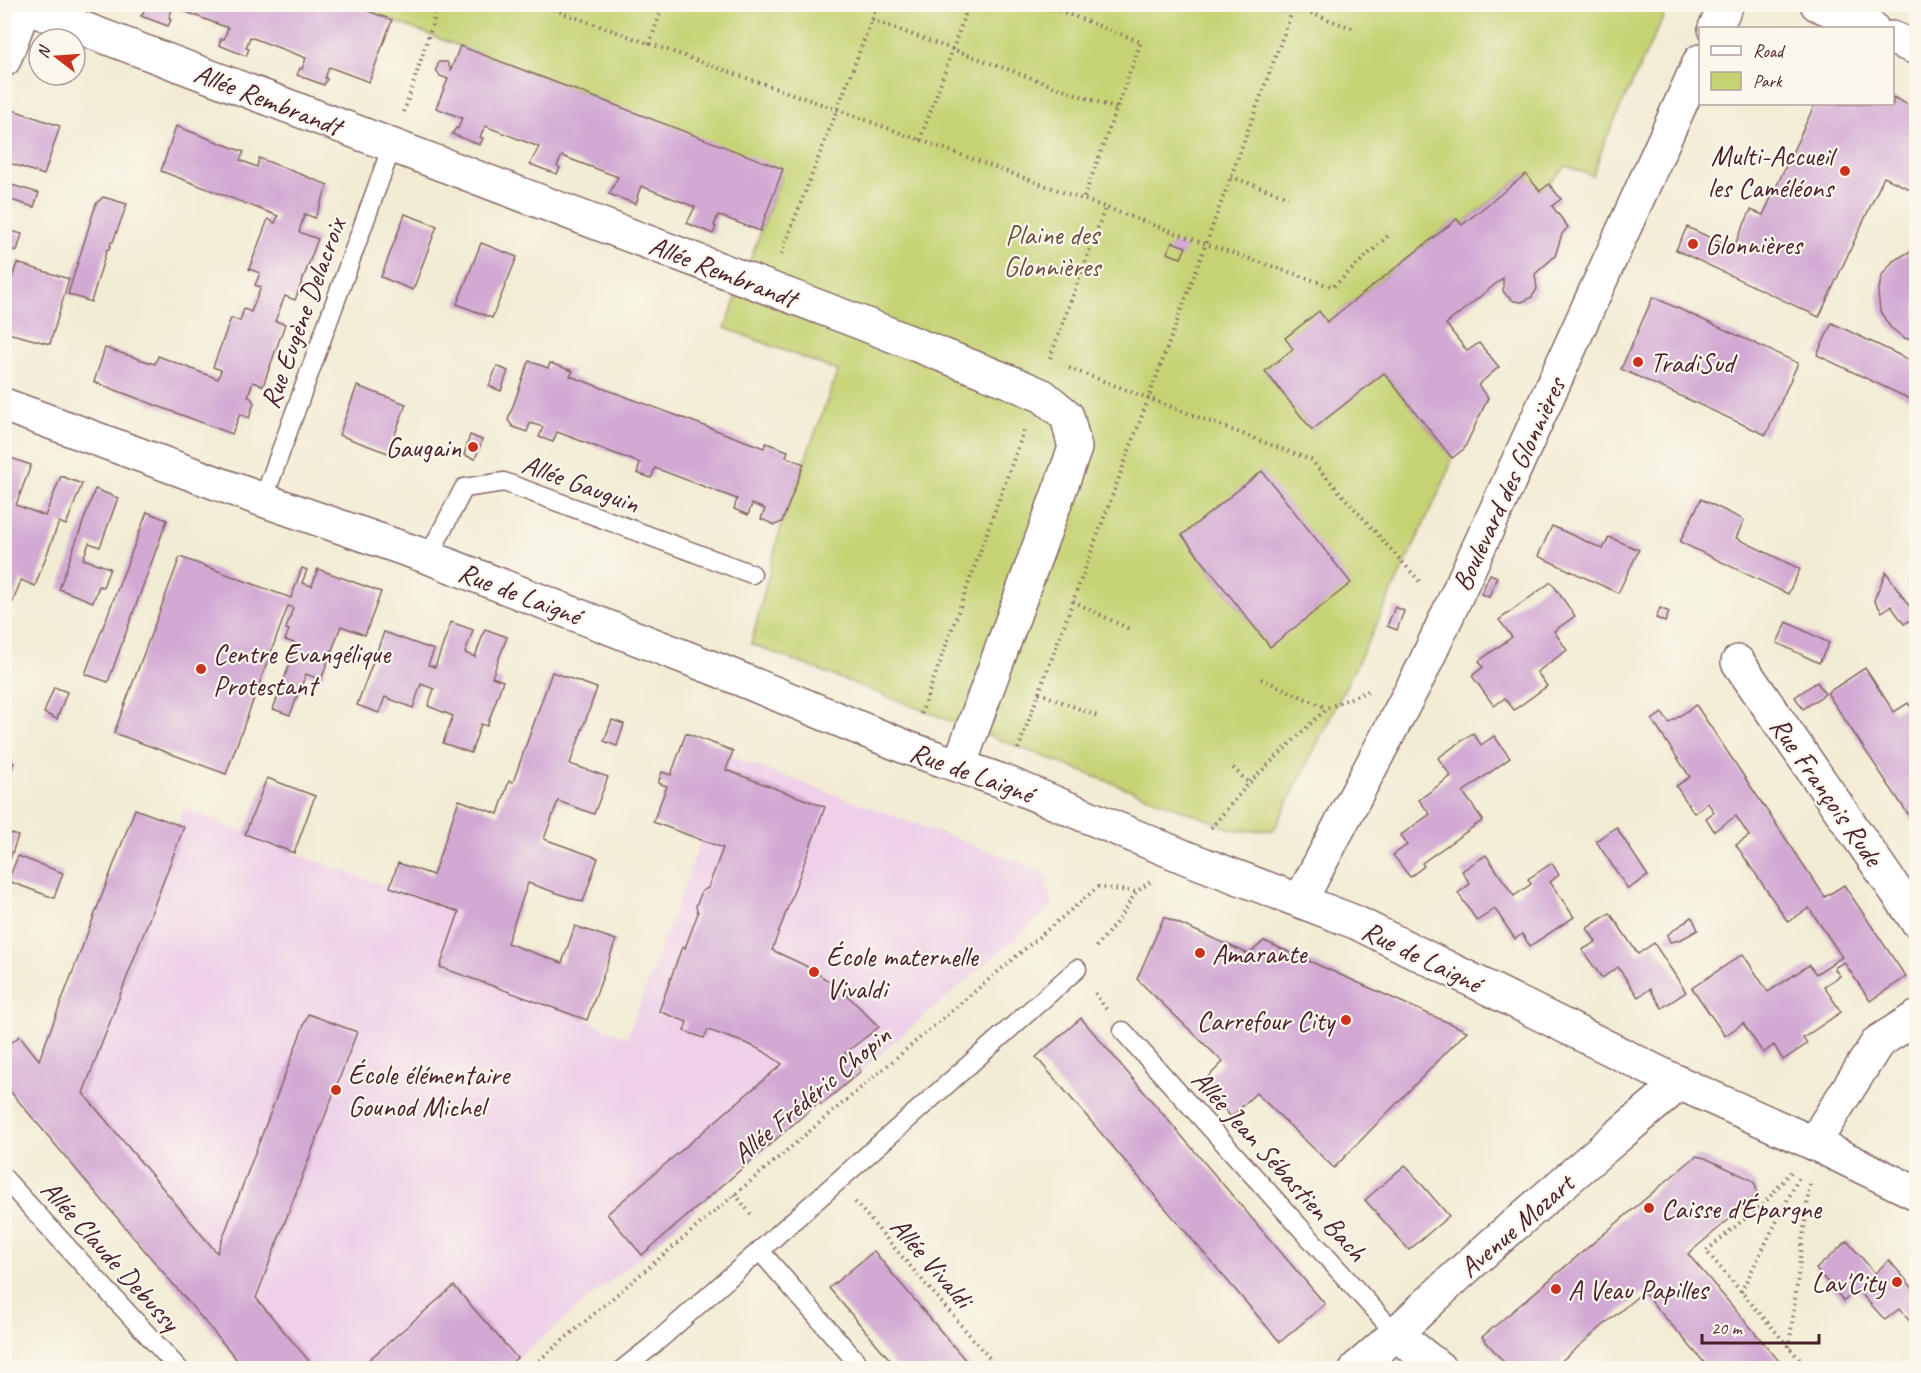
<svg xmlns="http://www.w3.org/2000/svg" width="1921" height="1373" font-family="Caveat,sans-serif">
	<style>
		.built { fill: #eed0e8 }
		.green { fill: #c6d375; stroke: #887950; stroke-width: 1.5; fill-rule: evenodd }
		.building { fill: #d2a9d3 }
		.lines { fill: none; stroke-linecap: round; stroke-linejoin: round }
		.service-casing { stroke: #856766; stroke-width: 21 }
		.minor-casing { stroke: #856766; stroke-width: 36 }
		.tertiary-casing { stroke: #856766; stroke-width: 36 }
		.path { stroke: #856766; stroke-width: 4; stroke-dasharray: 1.5 4.5; stroke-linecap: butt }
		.service { stroke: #fff; stroke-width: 18 }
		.minor { stroke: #fff; stroke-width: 33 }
		.tertiary { stroke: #fff; stroke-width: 33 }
		.poi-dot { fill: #c8321e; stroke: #fbf7ec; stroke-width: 2 }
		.labels { text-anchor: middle; stroke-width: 4.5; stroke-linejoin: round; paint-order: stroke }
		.street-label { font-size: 28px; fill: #4a1f2b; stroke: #fbf7ec }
		.poi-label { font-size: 28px; fill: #4a1f2b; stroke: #fbf7ec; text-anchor: start }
		.park-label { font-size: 28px; fill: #694c3e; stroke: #fbf7ec }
	</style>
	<rect width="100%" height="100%" fill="#fbf7ec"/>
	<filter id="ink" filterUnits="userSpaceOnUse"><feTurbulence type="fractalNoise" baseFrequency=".0167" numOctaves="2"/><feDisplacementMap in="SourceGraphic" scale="12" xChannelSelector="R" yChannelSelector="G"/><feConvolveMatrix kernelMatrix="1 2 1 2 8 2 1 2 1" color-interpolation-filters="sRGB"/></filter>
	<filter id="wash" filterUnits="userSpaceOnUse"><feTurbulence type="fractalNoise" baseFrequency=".008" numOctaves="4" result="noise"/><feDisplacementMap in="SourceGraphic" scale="24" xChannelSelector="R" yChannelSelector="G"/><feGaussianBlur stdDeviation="1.35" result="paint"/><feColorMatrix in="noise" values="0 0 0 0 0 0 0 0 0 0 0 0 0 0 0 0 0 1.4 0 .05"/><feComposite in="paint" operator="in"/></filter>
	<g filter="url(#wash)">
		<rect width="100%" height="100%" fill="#f2ecd4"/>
		<path class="built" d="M732,757L1042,870L1053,906L821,1105L819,1102L642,1255L505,1368H244L5,1084L4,1048L20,1036L39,1059L135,809L177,825L184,808L294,853L459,912L440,967L587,1020L627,1038Z"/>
		<path class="green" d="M351,5H1669L1604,143L1593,176L1567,166L1540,191L1525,174L1462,225L1457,219L1265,371L1312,430L1384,373L1452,458L1447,475L1371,636L1274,830L1237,831L751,644L782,522L838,371L725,328L781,177L607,102ZM1262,472L1270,647L1182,535Z"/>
		<g id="blocks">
			<g class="building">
				<path d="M148,4H350L392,20L369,82L329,67L325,78L327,79L324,85L297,75L300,68L302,69L306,58L250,37L246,48L249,49L246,56L219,45L221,39H224L228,28L173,7L169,18L171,20L168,26L141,16Z"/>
				<path d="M460,46L783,169L760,231L718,215L714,226L716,227L713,234L687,223L695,207L641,186L637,197L638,198L636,204L609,194L618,177L562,156L557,166L560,168L557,174L543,169L530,164L539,147L485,126L480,137L483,138L480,145L452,134L456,128L458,129L462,118L436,108L448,79L440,76L436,70L439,62H447L451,70Z"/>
				<path d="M1893,97L1916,109V192L1884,177L1819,317L1676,250L1687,227L1733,248L1751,210L1763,215L1815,104H1893Z"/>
				<path d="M7,108L60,126L44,175L4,161V116Z"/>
				<path d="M176,126L244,152L240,160L257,167L259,158L328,185L315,218L305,214L301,225L299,232L318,239L295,300L285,296L275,321L285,324L263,386L253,382L248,396L251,398L254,403L249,418L240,414L232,434L94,382L105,348L155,364L158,356L218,379L221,370L213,367L231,318L240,321L244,309L251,312L261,287L255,285L260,273L249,269L268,219L275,223L278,216L161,171Z"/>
				<path d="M1526,174L1540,191L1549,184L1561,199L1552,206L1568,227L1562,234L1555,256L1535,274L1537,289L1532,297L1522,302L1514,301L1507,296L1503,291V278L1446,324L1467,351L1479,343L1499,367L1478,385L1488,398L1464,449L1452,458L1384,373L1312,430L1265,371L1293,349L1285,338L1319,311L1327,322L1457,219L1462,225Z"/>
				<path d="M8,184L39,193L34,207L4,198Z"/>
				<path d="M103,197L127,204L113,242H111L109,250L107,249L91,302L68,294L96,204Z"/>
				<path d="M405,214L437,226L413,290L381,277Z"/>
				<path d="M4,229L22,234L17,251L4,247Z"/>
				<path d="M1172,242L1186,247L1181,258L1167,253Z"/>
				<path d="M481,243L517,257L492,318L457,304Z"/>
				<path d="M1916,251V341L1904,338L1890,327L1880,311L1878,293L1882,275L1893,261L1909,252Z"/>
				<path d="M17,263L69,279L50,344L4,332V282L10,284Z"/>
				<path d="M1653,297L1798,363L1766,435L1621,369Z"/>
				<path d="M1832,323L1916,363V402L1817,355Z"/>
				<path d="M529,361L548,368L550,363L573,371L570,376L764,448L766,443L788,451L786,457L804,464L782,522L775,525L761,519L765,509L752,504L748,515L734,509L737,499L655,468L651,478L637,473L640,463L557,432L553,442L539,437L543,427L530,423L527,432L513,427L508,420Z"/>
				<path d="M497,366L508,371L501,391L489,386Z"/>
				<path d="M357,386L406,404L388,453L339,435Z"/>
				<path d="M470,435L482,440L475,459L464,455Z"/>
				<path d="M5,456L31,465L16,505L45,516L61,476L82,484L66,525L59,522L35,586L21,580L12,604L4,601Z"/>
				<path d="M1262,471L1351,583L1270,647L1182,535Z"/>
				<path d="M95,489L118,498L100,547L89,543L83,559L110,568L103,587L99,586L93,602L59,589Z"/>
				<path d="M1701,499L1744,520L1736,538L1800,569L1788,594L1680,542Z"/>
				<path d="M147,512L167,520L108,682L85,674Z"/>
				<path d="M1552,526L1603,549L1609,537L1639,550L1618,593L1538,556Z"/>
				<path d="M180,557L291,598L302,568L307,570L302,583L312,586L318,569L381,592L365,635L341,626L321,680L306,674L290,715L273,709L297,644L285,640L289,630L286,629L293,608L288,606L226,774L114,733Z"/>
				<path d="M1886,572L1916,616L1904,624L1891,606L1882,612L1874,600Z"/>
				<path d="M1490,574L1497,577L1489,597L1481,594Z"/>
				<path d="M1551,582L1575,616L1554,631L1567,650L1537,672L1547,686L1514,710L1505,698L1494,706L1472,676L1483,667L1479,661L1512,637L1499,620Z"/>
				<path d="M1395,607L1404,611L1397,630L1387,626Z"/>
				<path d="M1660,608L1669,612L1665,622L1656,618Z"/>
				<path d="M451,622L473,630L465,653L475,657L485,629L507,637L492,677L503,681L487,726L481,724L471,753L443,743L453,716L428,706L434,689L421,684L413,708L385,697L379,713L357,705L384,632L434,650L428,665L435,667Z"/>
				<path d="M1787,622L1829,643L1819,663L1777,643Z"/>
				<path d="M1865,668L1894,712L1908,703L1916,715V738L1913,741L1916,747V826L1827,693Z"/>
				<path d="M552,672L597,688L570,764L608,777L594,814L558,801L544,839L598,858L583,902L528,883L507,943L562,963L575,926L616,940L587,1020L440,967L459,912L390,887L398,863L433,875L459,800L498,814L509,781L513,782Z"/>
				<path d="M1817,682L1825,694L1803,709L1795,697Z"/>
				<path d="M54,687L67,692L57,719L44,713Z"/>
				<path d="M1696,705L1825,897L1844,885L1906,977L1870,1001L1844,962L1834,968L1840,976L1824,986L1841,1012L1803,1038L1807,1044L1783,1060L1774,1045L1763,1053L1743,1023L1725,1036L1692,988L1743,954L1768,992L1809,965L1816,974L1842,957L1809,908L1788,922L1736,845L1749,836L1736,816L1714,831L1706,818L1714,812L1708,803L1694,813L1676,786L1690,777L1652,720L1662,713L1669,723Z"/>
				<path d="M612,720L624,724L617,746L604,741Z"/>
				<path d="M686,733L733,751L726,770L825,807L772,950L804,965L840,988L879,1027L845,1053L861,1071L821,1105L819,1102L642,1255L607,1214L782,1064L763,1051L748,1044L708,1030L704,1038L684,1031L687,1022L659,1011L682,947L685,948L698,913L696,906L702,891L708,888L723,848L653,822L667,786L658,783L662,772L671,775Z"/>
				<path d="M1473,733L1481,745L1494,736L1510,758L1463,792L1483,820L1422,863L1424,866L1410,877L1393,855L1407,845L1401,835L1430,814L1419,800L1451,776L1438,758Z"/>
				<path d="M4,759L14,763L5,789H4Z"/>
				<path d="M267,778L315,796L294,853L245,834Z"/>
				<path d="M135,809L184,827L83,1093L217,1253L308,1014L357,1032L256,1298L315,1368H244L4,1084V1048L20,1036L39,1060Z"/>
				<path d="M1616,827L1648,876L1628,889L1596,841Z"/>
				<path d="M4,831L18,836L5,874H4Z"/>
				<path d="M1486,855L1514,896L1531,884L1528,879L1552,863L1559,875L1550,882L1574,917L1530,946L1522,934L1515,939L1495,909L1477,921L1458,893L1470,884L1462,871Z"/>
				<path d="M18,856L63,873L54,898L8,881Z"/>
				<path d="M1610,913L1638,954L1654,943L1686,992L1662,1008L1650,989L1638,997L1618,967L1602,978L1582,950L1596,942L1587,928Z"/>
				<path d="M1164,917L1249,954L1264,941L1467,1031L1334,1168L1256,1093L1231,1117L1202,1083L1223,1062L1137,979Z"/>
				<path d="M1692,917L1698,930L1680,940L1670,942L1667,935Z"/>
				<path d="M1081,1018L1325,1304L1280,1342L1036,1057Z"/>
				<path d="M1696,1156L1705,1158L1750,1179L1755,1184L1757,1192L1752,1200L1688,1254L1785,1368H1709L1643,1292L1553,1368H1509L1482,1337Z"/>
				<path d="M1405,1165L1449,1216L1409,1250L1365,1200Z"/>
				<path d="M1847,1241L1875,1273L1889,1260L1916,1292V1328L1899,1309L1885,1320L1857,1289L1844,1301L1816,1269Z"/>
				<path d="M874,1251L891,1272L972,1368H897L829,1288Z"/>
				<path d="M454,1286L517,1358L505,1368H359Z"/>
			</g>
		</g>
	</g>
	<g filter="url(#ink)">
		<use href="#blocks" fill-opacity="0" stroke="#856766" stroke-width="1.5"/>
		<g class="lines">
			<g class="service-casing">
				<g id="service">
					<path d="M263,500L392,146"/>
					<path d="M428,557L464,488L504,482L752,574"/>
					<path d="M1123,1031L1397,1335"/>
					<path d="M4,1178L178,1368"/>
					<path d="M760,1251L862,1368"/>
					<path d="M624,1368L652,1346L1077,969"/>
				</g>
			</g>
			<g class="minor-casing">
				<g id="minor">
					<path d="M18,4L859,322L1013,383L1043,396L1067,416L1075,448L959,766"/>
					<path d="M1817,4L1872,28"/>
					<path d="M1715,28L1727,4"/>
					<path d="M1892,38L1916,48"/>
					<path d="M4,60L24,7"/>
					<path d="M1738,662L1916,920"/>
					<path d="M1300,901L1422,670L1497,508L1700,61"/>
					<path d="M1815,1144L1825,1125L1878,1042L1916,1018"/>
					<path d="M1397,1335L1439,1368"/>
					<path d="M1357,1368C1391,1340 1422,1308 1455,1278C1524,1215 1596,1155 1667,1094L1677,1082"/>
				</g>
			</g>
			<g class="tertiary-casing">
				<path id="tertiary" d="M4,405L263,500L428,557L718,670L908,748L1005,782L1187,858L1355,922L1677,1082L1815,1144L1916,1193"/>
			</g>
			<g class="path">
				<path d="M537,4L835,109L1206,244L1333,287L1391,233"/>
				<path d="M857,4L875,11"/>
				<path d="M1042,4L1141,42L1083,200"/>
				<path d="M1294,7L1352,28"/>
				<path d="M872,20L1117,109"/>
				<path d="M649,44L664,4"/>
				<path d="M404,112L439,4"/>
				<path d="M920,140L969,4"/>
				<path d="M1231,177L1288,197"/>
				<path d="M781,254L878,4"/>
				<path d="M1050,358L1105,208"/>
				<path d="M1069,368L1311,460L1422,584"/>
				<path d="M1073,601L1131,630"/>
				<path d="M1261,679L1327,708"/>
				<path d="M1039,693L1100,717"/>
				<path d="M921,714L1025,428"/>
				<path d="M1018,749L1295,4"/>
				<path d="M1233,768L1249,783"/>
				<path d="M1211,828L1249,783L1327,708L1368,691"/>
				<path d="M1096,947L1115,924L1136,892L1150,882"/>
				<path d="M1095,993L1106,1009"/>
				<path d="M1791,1172L1766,1201L1706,1251L1807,1368"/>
				<path d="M735,1194L753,1217"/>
				<path d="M855,1202L998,1368"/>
				<path d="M1741,1292L1799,1177"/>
				<path d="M1789,1347L1810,1182"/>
				<path d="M530,1368L1098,887L1136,892"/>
			</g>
			<use href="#service" class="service"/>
			<use href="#minor" class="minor"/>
			<use href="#tertiary" class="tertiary"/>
		</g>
	</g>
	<g class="poi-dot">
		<circle cx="1845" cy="171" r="6"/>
		<circle cx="1693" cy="244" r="6"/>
		<circle cx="1638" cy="362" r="6"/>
		<circle cx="473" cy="447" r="6"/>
		<circle cx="201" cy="669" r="6"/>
		<circle cx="1200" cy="953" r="6"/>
		<circle cx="814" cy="972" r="6"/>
		<circle cx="1346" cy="1020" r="6"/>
		<circle cx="336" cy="1090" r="6"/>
		<circle cx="1649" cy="1208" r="6"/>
		<circle cx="1897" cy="1282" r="6"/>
		<circle cx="1556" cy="1289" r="6"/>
	</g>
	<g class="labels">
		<g class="street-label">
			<text transform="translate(268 99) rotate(21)" y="10">Allée Rembrandt</text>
			<text transform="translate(723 271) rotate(21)" y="10">Allée Rembrandt</text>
			<text transform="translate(302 313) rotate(-70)" y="10">Rue Eugène Delacroix</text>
			<text transform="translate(581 483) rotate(20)" y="10">Allée Gauguin</text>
			<text transform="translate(1508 484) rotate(-65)" y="10">Boulevard des Glonnières</text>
			<text transform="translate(520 593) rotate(21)" y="10">Rue de Laigné</text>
			<text transform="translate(972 772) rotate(20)" y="10">Rue de Laigné</text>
			<text transform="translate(1827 791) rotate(55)" y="10">Rue François Rude</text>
			<text transform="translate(1422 956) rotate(26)" y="10">Rue de Laigné</text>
			<text transform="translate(811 1094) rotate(-40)" y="10">Allée Frédéric Chopin</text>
			<text transform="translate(1280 1165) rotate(48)" y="10">Allée Jean Sébastien Bach</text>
			<text transform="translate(1516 1225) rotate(-41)" y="10">Avenue Mozart</text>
			<text transform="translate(111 1255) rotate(48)" y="10">Allée Claude Debussy</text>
			<text transform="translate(932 1262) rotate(49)" y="10">Allée Vivaldi</text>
		</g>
		<g class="poi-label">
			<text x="1833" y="165" text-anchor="end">Multi-Accueil<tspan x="1833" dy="32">les Caméléons</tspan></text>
			<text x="1705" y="254">Glonnières</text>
			<text x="1650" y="372">TradiSud</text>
			<text x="461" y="457" text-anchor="end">Gaugain</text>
			<text x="213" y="663">Centre Evangélique<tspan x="213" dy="32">Protestant</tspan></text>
			<text x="1212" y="963">Amarante</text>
			<text x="826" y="966">École maternelle<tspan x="826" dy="32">Vivaldi</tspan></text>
			<text x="1334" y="1030" text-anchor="end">Carrefour City</text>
			<text x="348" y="1084">École élémentaire<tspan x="348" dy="32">Gounod Michel</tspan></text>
			<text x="1661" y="1218">Caisse d'Épargne</text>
			<text x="1885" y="1292" text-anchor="end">Lav'City</text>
			<text x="1568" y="1299">A Veau Papilles</text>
		</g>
		<g class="park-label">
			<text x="1052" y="244">Plaine des<tspan x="1052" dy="32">Glonnières</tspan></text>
		</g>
	</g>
	<rect width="1921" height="1373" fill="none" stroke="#fbf7ec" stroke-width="24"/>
	<rect x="1699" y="27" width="195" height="78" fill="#fbf7ec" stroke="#b4a19f" stroke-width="1.5"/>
	<rect x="1711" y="46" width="30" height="9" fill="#ffffff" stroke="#b4a19f" stroke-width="1.5"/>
	<text x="1753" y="57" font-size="18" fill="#4a1f2b">Road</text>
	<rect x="1711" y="72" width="30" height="18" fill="#c6d375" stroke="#b4a19f" stroke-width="1.5"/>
	<text x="1753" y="87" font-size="18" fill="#4a1f2b">Park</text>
	<g transform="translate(57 57) rotate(287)"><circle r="28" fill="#fbf7ec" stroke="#b4a19f" stroke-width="1.5"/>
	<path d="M0-4.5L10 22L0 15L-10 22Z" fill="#c8321e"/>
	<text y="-9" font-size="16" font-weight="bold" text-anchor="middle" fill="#4a1f2b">N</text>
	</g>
	<path d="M1702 1334v9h117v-9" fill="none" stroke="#4a1f2b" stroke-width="3"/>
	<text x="1711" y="1334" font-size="18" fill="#4a1f2b" stroke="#fbf7ec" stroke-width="4.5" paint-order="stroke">20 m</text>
</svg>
